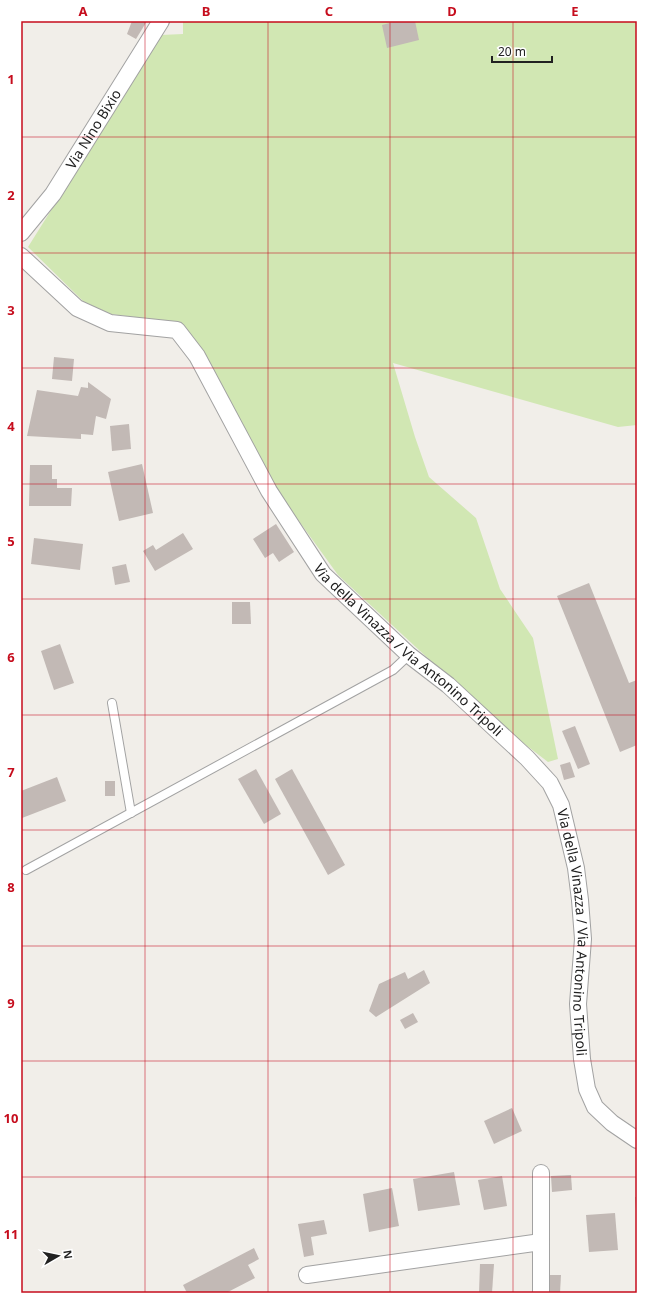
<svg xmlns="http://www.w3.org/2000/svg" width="658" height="1314" font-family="'Noto Sans',sans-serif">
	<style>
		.grass { fill: #d1e7b3 }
		.building { fill: #c2b9b5 }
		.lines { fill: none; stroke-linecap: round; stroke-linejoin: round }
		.service-casing { stroke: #a2a2a2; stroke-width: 10 }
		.minor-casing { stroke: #a2a2a2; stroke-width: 18 }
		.service { stroke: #fff; stroke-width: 8 }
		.minor { stroke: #fff; stroke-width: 16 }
		.grid { fill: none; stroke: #c60d1d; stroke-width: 1; stroke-opacity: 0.55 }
		.labels { text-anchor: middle; stroke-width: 3; stroke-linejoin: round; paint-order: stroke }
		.street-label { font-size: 14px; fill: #212121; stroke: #fff }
		.neatline { fill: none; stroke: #c60d1d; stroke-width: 1.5 }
		.grid-label { font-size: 13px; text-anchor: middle; font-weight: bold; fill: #c60d1d }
	</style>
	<rect width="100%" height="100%" fill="#f1eee9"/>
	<path class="grass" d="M183,21H637V425L618,427L393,363L415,437L429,477L476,518L500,589L533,638L558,759L548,762L500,725L338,575L275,488L202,350L183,328L172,322L111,314L84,302L28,247L161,35L183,34Z"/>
	<g class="building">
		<path d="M132,21H147L136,39L127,34Z"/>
		<path d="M397,21H415L419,40L387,48L382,25Z"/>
		<path d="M54,357L74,359L72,381L52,379Z"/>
		<path d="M88,382L111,399L106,419L96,416L93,435L81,434V439L27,436L37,390L78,396L81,387L88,388Z"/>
		<path d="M129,424L131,449L112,451L110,426Z"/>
		<path d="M142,464L153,513L119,521L108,472Z"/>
		<path d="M30,465H52V479H57V488H72L71,506H29Z"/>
		<path d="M276,524L294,552L279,562L273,553L265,558L253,539Z"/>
		<path d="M183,533L193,549L155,571L143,551L153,545L156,550Z"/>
		<path d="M34,538L83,544L80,570L31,564Z"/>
		<path d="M126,564L130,582L115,585L112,567Z"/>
		<path d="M589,583L629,683L637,680V745L620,752L557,596Z"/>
		<path d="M232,602H250L251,624H232Z"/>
		<path d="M60,644L74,683L54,690L41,651Z"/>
		<path d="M575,726L590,764L578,769L562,731Z"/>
		<path d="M570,762L575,777L564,780L560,765Z"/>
		<path d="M256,769L281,814L264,824L238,779Z"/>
		<path d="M292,769L345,865L328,875L275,779Z"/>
		<path d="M57,777L66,801L22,818L21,814V791Z"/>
		<rect x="105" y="781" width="10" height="15"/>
		<path d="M424,970L430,983L376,1017L369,1011L379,984L405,972L408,979Z"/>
		<path d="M413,1013L418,1022L405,1029L400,1020Z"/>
		<path d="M512,1108L522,1131L494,1144L484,1121Z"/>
		<path d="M454,1172L460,1205L418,1211L413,1179Z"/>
		<path d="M571,1175L572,1190L552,1192L551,1176Z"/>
		<path d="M502,1176L507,1206L484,1210L478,1180Z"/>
		<path d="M392,1188L399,1226L369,1232L363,1194Z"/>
		<path d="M635,1197H637V1210H636Z"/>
		<path d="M615,1213L618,1250L589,1252L586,1215Z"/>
		<path d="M324,1220L327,1234L311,1237L314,1255L304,1257L298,1224Z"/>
		<path d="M254,1248L259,1259L248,1265L255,1278L226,1293H187L183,1285Z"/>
		<path d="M480,1264H494L492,1293H479Z"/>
		<path d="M550,1275H561L560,1293H550Z"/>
	</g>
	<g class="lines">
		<g class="service-casing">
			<g id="service">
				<path d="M112,703L131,813"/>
				<path d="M26,870L393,670L409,655"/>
			</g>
		</g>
		<g class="minor-casing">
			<g id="minor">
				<path id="s1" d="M21,233L53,194L161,21"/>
				<path id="s2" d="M21,256L77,308L110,323L177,330L197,356L269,491L323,574L409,655L448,685L527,758L550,783L561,805L576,868L580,900L583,939L578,1004L582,1059L587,1089L595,1107L612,1123L637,1140"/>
				<path d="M541,1173V1293"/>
				<path d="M307,1275L541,1242"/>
			</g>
		</g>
		<use href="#service" class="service"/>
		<use href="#minor" class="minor"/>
	</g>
	<path class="grid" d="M145,21V1293M268,21V1293M390,21V1293M513,21V1293M21,137H637M21,253H637M21,368H637M21,484H637M21,599H637M21,715H637M21,830H637M21,946H637M21,1061H637M21,1177H637"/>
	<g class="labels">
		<g class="street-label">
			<text dy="5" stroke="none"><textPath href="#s1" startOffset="127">Via Nino Bixio</textPath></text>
			<text dy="5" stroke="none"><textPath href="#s2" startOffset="579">Via della Vinazza / Via Antonino Tripoli</textPath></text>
			<text dy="5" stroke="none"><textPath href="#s2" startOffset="927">Via della Vinazza / Via Antonino Tripoli</textPath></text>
		</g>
	</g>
	<rect width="658" height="1314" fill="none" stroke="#ffffff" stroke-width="44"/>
	<g transform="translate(58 1256) rotate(81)" stroke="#ffffff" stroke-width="3" paint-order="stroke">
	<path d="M0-3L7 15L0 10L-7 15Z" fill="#212121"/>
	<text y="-6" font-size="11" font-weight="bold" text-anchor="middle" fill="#212121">N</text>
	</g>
	<path d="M492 56v6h60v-6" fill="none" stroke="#212121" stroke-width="2"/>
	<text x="498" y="56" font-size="12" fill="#212121" stroke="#ffffff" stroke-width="3" paint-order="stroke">20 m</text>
	<rect x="22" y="22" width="614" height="1270" class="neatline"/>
	<g class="grid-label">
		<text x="83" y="16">A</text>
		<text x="206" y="16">B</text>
		<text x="329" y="16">C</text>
		<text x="452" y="16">D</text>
		<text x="575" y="16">E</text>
		<text x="11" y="84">1</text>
		<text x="11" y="200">2</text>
		<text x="11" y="315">3</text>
		<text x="11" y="431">4</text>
		<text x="11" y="546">5</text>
		<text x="11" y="662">6</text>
		<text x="11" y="777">7</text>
		<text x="11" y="892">8</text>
		<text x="11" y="1008">9</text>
		<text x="11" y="1123">10</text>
		<text x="11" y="1239">11</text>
	</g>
</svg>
